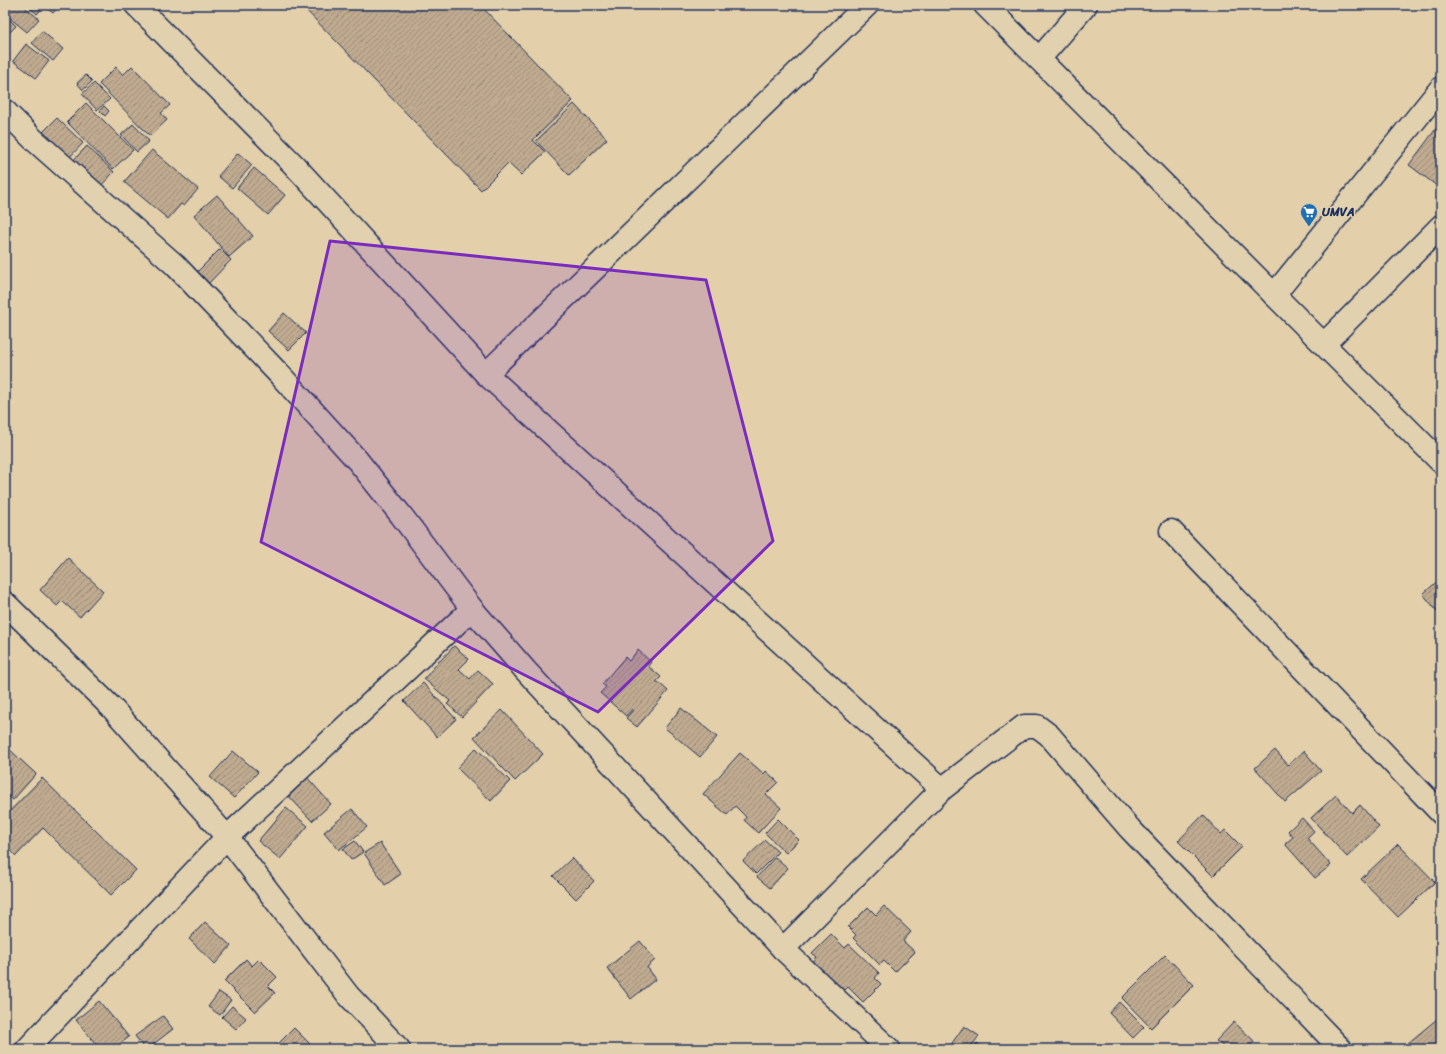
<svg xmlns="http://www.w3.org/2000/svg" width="1446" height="1054" font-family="Sriracha,sans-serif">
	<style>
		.building { fill: url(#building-hatch); stroke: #1b2f5e }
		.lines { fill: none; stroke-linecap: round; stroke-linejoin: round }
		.minor-casing { stroke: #1b2f5e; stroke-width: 25 }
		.minor { stroke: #e2d1ae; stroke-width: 22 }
		.marked { fill: #7b2cbf; fill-opacity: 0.2; stroke: #7b2cbf; stroke-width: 3; stroke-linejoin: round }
		.labels { text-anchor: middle; stroke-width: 3; stroke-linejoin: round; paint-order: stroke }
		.poi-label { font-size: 12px; font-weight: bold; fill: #1b2f5e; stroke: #e2d1ae; text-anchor: start }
	</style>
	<defs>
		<pattern id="building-hatch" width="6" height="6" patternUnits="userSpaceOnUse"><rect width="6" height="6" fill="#c0ab90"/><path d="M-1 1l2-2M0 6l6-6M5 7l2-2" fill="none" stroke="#9b8c79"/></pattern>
	</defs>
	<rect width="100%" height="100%" fill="#e3d0aa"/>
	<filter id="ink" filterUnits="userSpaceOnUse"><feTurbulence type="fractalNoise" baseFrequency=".025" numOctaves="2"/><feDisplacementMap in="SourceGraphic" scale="8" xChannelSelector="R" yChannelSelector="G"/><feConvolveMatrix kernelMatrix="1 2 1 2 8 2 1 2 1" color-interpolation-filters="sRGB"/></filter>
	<g filter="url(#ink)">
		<g class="building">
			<path d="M13,5H22L39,19L27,32L5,14Z"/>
			<path d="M27,5H60L53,13L44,6L37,14Z"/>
			<path d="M301,5H480L573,101L533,140L545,152L521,175L508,163L481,190Z"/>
			<path d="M5,15L16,26L5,37Z"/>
			<path d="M42,31L63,49L53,61L32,43Z"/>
			<path d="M26,44L49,61L36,78L13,61Z"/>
			<path d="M132,66L170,105L161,113L167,120L150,136L99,84L116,67L123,75Z"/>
			<path d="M86,75L92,81L83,90L77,83Z"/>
			<path d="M94,83L110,99L97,110L82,94Z"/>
			<path d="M86,103L133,150L113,169L67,122Z"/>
			<path d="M574,104L607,139L569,175L536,141Z"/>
			<path d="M104,106L109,111L105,116L100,111Z"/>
			<path d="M57,118L83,143L68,159L41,134Z"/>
			<path d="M1441,122V189L1409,165Z"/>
			<path d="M133,124L149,141L137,152L121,135Z"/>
			<path d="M87,146L114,172L97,190L70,164Z"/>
			<path d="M152,150L198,189L184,206L181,204L168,219L124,182Z"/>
			<path d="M238,153L252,165L232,188L218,176Z"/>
			<path d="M254,168L285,195L268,215L237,188Z"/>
			<path d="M217,195L253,236L229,257L194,215Z"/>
			<path d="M220,249L231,260L205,287L193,276Z"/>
			<path d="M284,313L306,333L289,350L268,331Z"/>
			<path d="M68,558L103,591L80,617L62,601L57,606L40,590Z"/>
			<path d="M1441,578V616L1423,594Z"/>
			<path d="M454,646L469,659L459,669L470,679L478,670L493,684L462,717L447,704L450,701L424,679L439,661H440Z"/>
			<path d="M638,650L651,662L648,666L661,677L655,683L658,682L668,691L637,727L626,718L633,710L632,709L626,716L600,693L606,687L602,684L625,657L629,661Z"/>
			<path d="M423,683L456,719L437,737L404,701Z"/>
			<path d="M681,708L717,737L700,757L665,728Z"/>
			<path d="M502,710L543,754L515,781L474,737Z"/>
			<path d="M8,748L36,774L13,800L5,793V751Z"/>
			<path d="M476,748L510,781L491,801L457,768Z"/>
			<path d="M1275,750L1288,765L1304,751L1321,771L1285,802L1255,768Z"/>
			<path d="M233,751L258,772L234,798L210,777Z"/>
			<path d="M740,753L764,774L766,771L778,782L766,794L781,808L758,833L744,820L746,817L735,806L727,815L703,794Z"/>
			<path d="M304,774L331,804L312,821L285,792Z"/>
			<path d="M42,778L136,870L111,895L43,828L16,856L5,845V816Z"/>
			<path d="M1336,795L1352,813L1360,805L1379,827L1347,857L1311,818Z"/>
			<path d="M286,808L308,826L280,859L258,841Z"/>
			<path d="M352,809L367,827L339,850L324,832Z"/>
			<path d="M1203,815L1221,834L1225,830L1242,847L1213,876L1178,841Z"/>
			<path d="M1302,818L1314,831L1307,838L1331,865L1315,878L1285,844L1293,837L1288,831Z"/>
			<path d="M778,819L799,840L786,853L765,833Z"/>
			<path d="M765,840L778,852L756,874L743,861Z"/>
			<path d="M355,841L363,852L351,860L343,849Z"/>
			<path d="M380,843L401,874L385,885L364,853Z"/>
			<path d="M1398,844L1435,882L1398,917L1361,879Z"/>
			<path d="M775,857L788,868L770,888L757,877Z"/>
			<path d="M572,858L594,881L576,899L553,876Z"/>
			<path d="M884,906L911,932L903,941L915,952L895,972L884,961L880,965L853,938L856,935L848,927L868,907L876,915Z"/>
			<path d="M205,922L231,946L215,964L189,939Z"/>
			<path d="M831,934L845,948L849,944L879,973L875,978L881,984L863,1002L848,987L842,993L811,964L817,957L812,953Z"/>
			<path d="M640,941L655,960L647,967L656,979L631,999L607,968Z"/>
			<path d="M1165,955L1194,985L1151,1028L1122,998Z"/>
			<path d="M246,959L252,966L259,959L277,977L268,986L275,993L255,1012L224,981Z"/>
			<path d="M219,992L231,1000L220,1015L208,1007Z"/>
			<path d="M99,1001L129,1037L113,1049H100L76,1020Z"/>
			<path d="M1119,1002L1144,1027L1133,1038L1109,1013Z"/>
			<path d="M232,1006L246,1018L236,1029L222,1017Z"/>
			<path d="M163,1016L173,1029L147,1049H145L135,1036Z"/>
			<path d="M1437,1019L1441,1023V1049H1413L1408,1043Z"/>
			<path d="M1234,1022L1254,1041L1247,1049H1226L1216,1041Z"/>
			<path d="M964,1026L979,1036L969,1049H948Z"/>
			<path d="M294,1028L315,1049H273Z"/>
			<path d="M977,1043L984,1049H973Z"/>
		</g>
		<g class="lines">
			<g class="minor-casing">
				<g id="minor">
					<path d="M136,5L293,164L486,374L942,789"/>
					<path d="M985,5L1441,462"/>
					<path d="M1039,59L1086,5"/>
					<path d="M5,111L33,139L175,265L280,375L358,461L401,515L472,609L526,671L783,949L889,1049"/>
					<path d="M1274,295L1441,88"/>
					<path d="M1324,344L1441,226"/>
					<path d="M486,374L867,5"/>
					<path d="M1171,531L1441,813"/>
					<path d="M5,603L112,708L227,837L348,995L399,1049"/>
					<path d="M783,949L942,789L1024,726H1037L1049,735L1130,829L1341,1049"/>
					<path d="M27,1049L227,837L472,609"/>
				</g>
			</g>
			<use href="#minor" class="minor"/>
		</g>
	</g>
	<path class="marked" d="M330,241L706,280L773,541L598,712L261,542Z"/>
	<defs>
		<g id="supermarket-pin" transform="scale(0.9)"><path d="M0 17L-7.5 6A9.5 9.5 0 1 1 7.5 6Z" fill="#1f6fb2" stroke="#e2d1ae"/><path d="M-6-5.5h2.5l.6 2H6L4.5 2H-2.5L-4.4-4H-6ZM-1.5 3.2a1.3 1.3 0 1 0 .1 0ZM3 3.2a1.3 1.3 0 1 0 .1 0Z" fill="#fff"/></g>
	</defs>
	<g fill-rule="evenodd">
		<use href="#supermarket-pin" x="1309" y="212"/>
	</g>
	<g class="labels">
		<g class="poi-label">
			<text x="1322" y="216">UMVA</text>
		</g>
	</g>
	<rect width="1446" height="1054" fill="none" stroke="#e2d1ae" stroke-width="20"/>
	<rect x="10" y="10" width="1426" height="1034" fill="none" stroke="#1b2f5e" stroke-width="1.5" filter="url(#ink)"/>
</svg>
